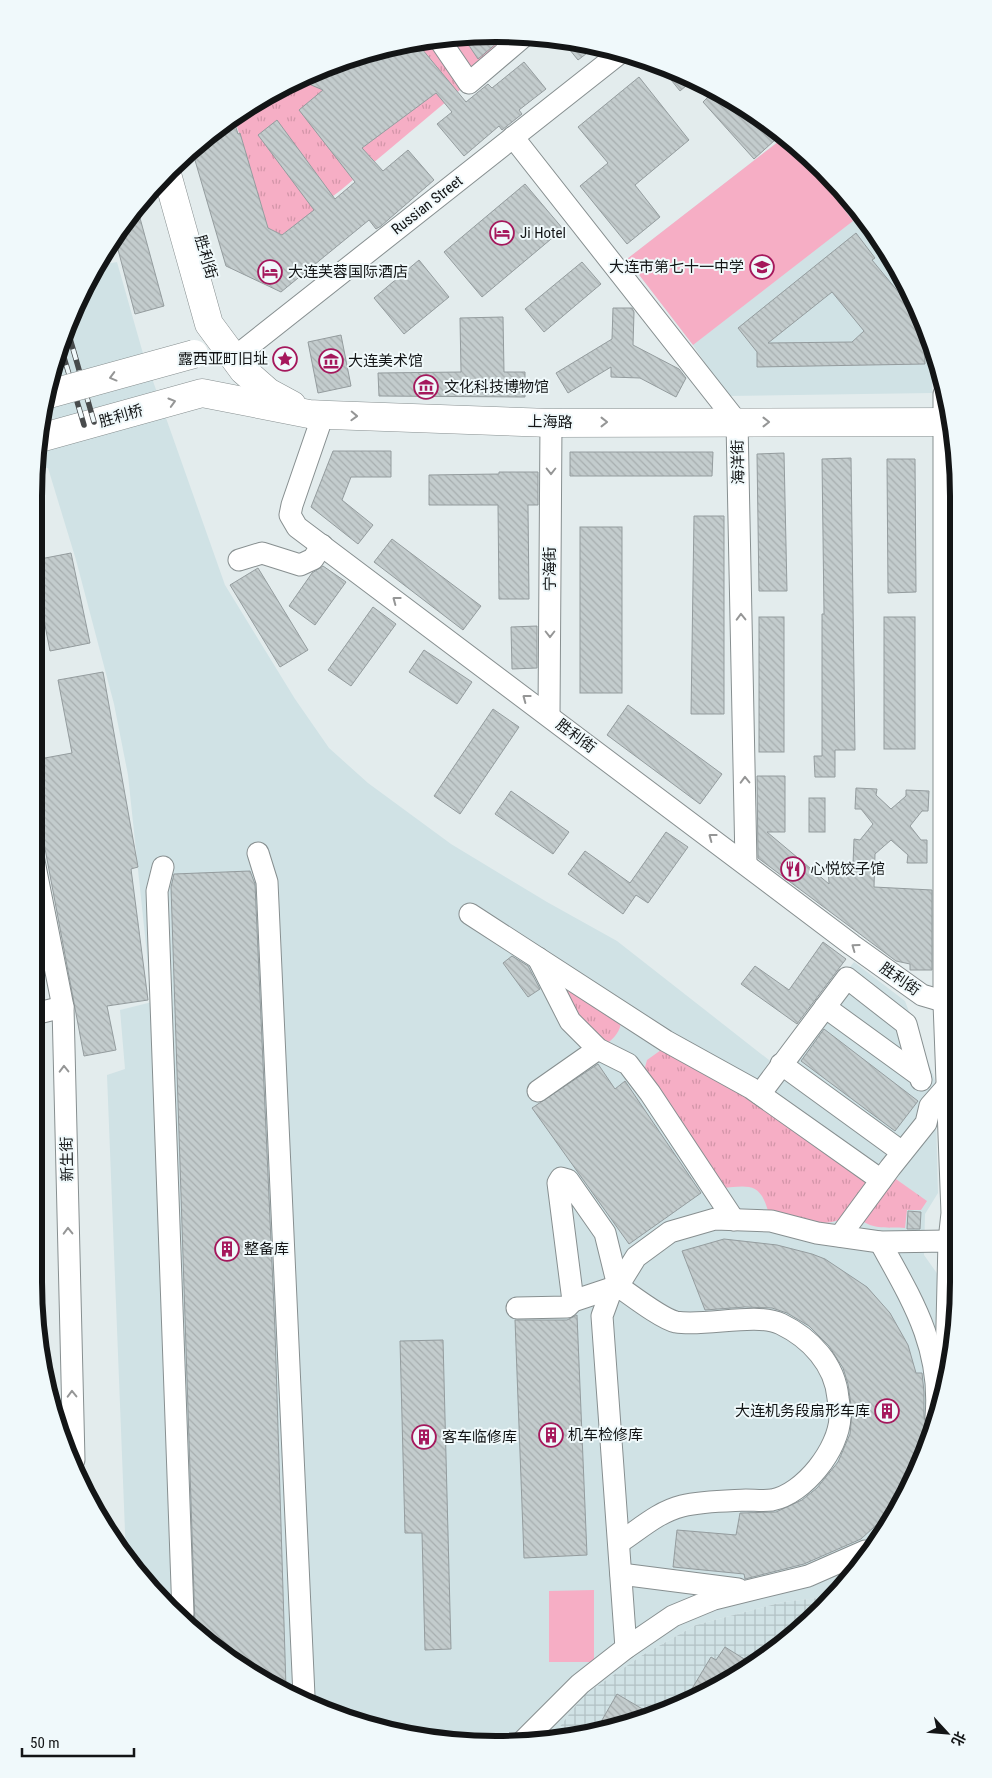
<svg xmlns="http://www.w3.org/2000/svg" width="992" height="1778" font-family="'Roboto Condensed','Noto Sans SC',sans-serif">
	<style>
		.built { fill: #d0e2e5 }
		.industrial { fill: url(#industrial-grid) }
		.grass { fill: url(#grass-tufts) }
		.garden { fill: #f6aec5 }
		.building { fill: url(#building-back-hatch); stroke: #949c9e; fill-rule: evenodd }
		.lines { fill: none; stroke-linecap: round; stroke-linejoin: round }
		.minor-casing { stroke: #878f90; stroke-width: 23 }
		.major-casing { stroke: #878f90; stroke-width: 29 }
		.minor { stroke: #fff; stroke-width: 21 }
		.major { stroke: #fff; stroke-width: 28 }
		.rail-casing { stroke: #484b4c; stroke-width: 5.5 }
		.rail { stroke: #f0f9fb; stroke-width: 4; stroke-dasharray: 11; stroke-linecap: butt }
		.major-bridge-casing { stroke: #878f90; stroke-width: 29; stroke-linecap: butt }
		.major-bridge { stroke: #fff; stroke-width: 28 }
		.oneway { stroke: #959696 }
		.labels { text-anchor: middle; stroke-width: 4; stroke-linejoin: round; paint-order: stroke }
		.street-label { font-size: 15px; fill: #131516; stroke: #f0f9fb }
		.poi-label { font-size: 15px; fill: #131516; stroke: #f0f9fb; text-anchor: start }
		.rim { fill: none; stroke: #131516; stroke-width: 6 }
	</style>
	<defs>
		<pattern id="industrial-grid" width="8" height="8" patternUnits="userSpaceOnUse" patternTransform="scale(1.25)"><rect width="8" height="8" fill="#d0e2e5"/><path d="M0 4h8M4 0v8" fill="none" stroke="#b2c1c4"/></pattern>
		<pattern id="grass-tufts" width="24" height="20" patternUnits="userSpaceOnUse" patternTransform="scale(1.25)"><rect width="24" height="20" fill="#f6aec5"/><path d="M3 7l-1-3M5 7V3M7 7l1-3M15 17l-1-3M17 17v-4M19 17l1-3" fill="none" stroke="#d295a8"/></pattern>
		<pattern id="building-back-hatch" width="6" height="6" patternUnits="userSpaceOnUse" patternTransform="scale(1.25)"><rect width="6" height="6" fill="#c3cccd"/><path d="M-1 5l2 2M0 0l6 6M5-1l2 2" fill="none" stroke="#a7aeaf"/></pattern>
	</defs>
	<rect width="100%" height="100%" fill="#e3eced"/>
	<g class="built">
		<path d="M783,138L800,151L898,276L933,346L932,393L727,396L693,345L627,259Z"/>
		<path d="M117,262L142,350L225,585L295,699L329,748L368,783L451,844L547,902L617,941L774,1064L854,962L905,1001L935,1080L938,1193L925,1214L924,1255L941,1279V1393L934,1430L896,1513L827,1597L783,1602L696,1625L641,1656L583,1696L552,1737L526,1743L376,1728L239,1666L129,1563L126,1557L107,1075L125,1069L120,1010L152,1002L128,775L114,704L76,560L48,468L35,469L58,348L95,266Z"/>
	</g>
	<path class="industrial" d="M827,1597L801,1630L673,1709L552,1737L583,1696L641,1656L696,1625L783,1602Z"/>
	<g class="grass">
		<path d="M466,35L523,37L341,190L282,235L268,228L234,117L292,81L377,49Z"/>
		<path d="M566,987L621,1021C621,1030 614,1039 606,1044L597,1042L564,992Z"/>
		<path d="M661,1050L764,1104L865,1178C866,1189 862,1194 857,1203C838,1237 797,1219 768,1211C760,1182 748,1186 722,1188L644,1071L647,1060Z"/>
		<path d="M893,1177L927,1201L921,1210H907L905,1228C890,1227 872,1230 860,1219Z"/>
	</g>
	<g class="garden">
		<path d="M783,138L800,151L853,221L693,345L627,259Z"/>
		<path d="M594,1590V1662H549V1591Z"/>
	</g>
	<g class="building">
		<path d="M462,35H466L505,36L478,59Z"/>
		<path d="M561,39L581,43L595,47L578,60Z"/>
		<path d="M417,43L466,102L488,84L492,88L524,62L546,89L519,110L522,114L502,130L499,126L464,156L437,124L452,112L436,93L362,148L383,171L408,150L434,180L381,226L376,229L369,220L281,292L226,266L192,150L215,129L233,118L238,134L240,133L268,228L282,235L314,210L258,135L277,120L335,199L355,182L299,110L323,90L297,79L377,49Z"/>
		<path d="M659,65L686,77L693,80L680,91Z"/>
		<path d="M639,77L689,140L635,185L660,217L627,244L580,186L608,163L578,127Z"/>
		<path d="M715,90L727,96L753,115L775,140L754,159L703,102Z"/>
		<path d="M525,184L563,229L482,297L444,252Z"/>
		<path d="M137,207L164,306L135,314L115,238Z"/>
		<path d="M856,233L875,258L872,260L919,317L924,327L925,364L757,367V352L738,328ZM832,292L864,331L852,342L768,343Z"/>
		<path d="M419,260L449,297L404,334L374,298Z"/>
		<path d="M582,262L601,284L544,332L525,309Z"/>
		<path d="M613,308H632L634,312L633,345L679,369L686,378L676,397L640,378L611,377V367L568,393L556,373L612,339Z"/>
		<path d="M503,317L504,372H525V397L379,396L378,373L461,372L460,318Z"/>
		<path d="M341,335L351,386L318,393L308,342Z"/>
		<path d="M333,451H391V477H351L342,500L373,525L358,544L311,507Z"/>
		<path d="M570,452H713L712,476H570Z"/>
		<path d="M784,453L787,591H759L757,454Z"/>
		<path d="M851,458L855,750H835V777H815L814,756H822V614H824L822,459Z"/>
		<path d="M887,459H915L916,592L888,593Z"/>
		<path d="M499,472H538V505H528L529,599H499L498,505H429V475L499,474Z"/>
		<path d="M694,516H724V714H691Z"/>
		<rect x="580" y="527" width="42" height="166"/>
		<path d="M392,539L481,606L463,630L374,562Z"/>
		<path d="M71,553L90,643L50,651L35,574V560Z"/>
		<path d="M323,566L346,582L315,625L289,606L312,573Z"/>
		<path d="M258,568L308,650L280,667L230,585Z"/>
		<path d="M373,607L396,624L351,686L328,670Z"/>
		<rect x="759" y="617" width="25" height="135"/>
		<rect x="884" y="617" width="31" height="132"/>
		<path d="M537,626V668L512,669L511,627Z"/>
		<path d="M424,650L472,682L457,704L409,672Z"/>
		<path d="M103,672L138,867L131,869L148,1000L107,1006L116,1050L84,1056L34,790V760L72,753L58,680Z"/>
		<path d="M628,705L722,774L700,804L607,735Z"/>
		<path d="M493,709L519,727L460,814L434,796Z"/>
		<path d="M757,776H785V832H767L829,884L828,865L853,864L854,839L860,840L873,824L861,809H855L856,788L877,789L876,795L891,809L906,796V790L929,791L928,811H922L910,826L921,840H927V863H907L908,855L891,840L875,854L874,887L932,890V970H910V964L896,961L758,858Z"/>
		<path d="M511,791L569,832L553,854L495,814Z"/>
		<rect x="809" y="798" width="16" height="34"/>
		<path d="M666,832L688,847L648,903L636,895L623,914L568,874L585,851L630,883Z"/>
		<path d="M250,871L255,884L275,1331L286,1688L239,1666L195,1625L171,887L174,874Z"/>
		<path d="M823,942L846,959L797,1024L741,984L755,966L789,990Z"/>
		<path d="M512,956L528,966L540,989L528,997L503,963Z"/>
		<path d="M824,1029L918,1101L895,1131L801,1061Z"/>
		<path d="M598,1064L615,1089L625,1081L701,1193L629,1244L532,1108Z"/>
		<path d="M908,1211L921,1212L920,1229H907Z"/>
		<path d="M724,1239L777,1245L812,1254L825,1259L867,1287L890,1313L908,1345L916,1373H922L924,1392V1417L926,1424L921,1457L905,1495L899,1492L887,1515L861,1539L804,1564L745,1579L744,1574L673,1567L677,1530L736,1535L740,1513L776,1512L802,1500L817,1488L838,1462L850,1434L852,1412L848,1384L843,1368L829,1346L809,1326L787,1313L772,1308L745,1307L705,1310L682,1251Z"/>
		<path d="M577,1315L587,1555L524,1558L515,1320H567Z"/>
		<path d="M443,1340L451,1649L425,1650L422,1533H405L400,1341Z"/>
		<path d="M725,1647L749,1662L684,1702L711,1657L716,1660Z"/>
		<path d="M617,1694L651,1714L598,1727Z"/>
	</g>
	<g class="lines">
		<g class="minor-casing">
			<g id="minor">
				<path d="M439,39L469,83L523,37"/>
				<path d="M513,137L737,422L746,863"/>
				<path d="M235,357L620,53"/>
				<path d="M944,394V1003L952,1213L949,1241L946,1367"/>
				<path d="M323,415L292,505L290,515L297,527L852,945L922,995L956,1005"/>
				<path d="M239,560L262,553L300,565L313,559L322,545"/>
				<path d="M549,715L551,423"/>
				<path d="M258,853L267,882L304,1696"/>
				<path d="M34,861L63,1007L74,1460"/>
				<path d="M163,867L157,891L183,1614"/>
				<path d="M470,914L666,1041L751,1088L881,1180"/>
				<path d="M538,958L570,1021L598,1049L628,1064L650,1093L734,1220"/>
				<path d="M825,1007L920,1076L921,1080"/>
				<path d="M34,1014L63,1007"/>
				<path d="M781,1064L902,1152"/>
				<path d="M538,1091L598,1049"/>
				<path d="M760,1094L847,978L906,1024L920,1076"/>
				<path d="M840,1236L890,1168L926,1123L930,1106L952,1081"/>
				<path d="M880,1242C912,1300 942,1347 936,1417"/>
				<path d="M573,1301L558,1183L561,1178L568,1180L605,1233L618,1286C631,1295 662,1319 676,1322C706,1327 756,1312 781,1324C810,1338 835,1364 838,1398C839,1404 840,1411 840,1417C839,1449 804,1494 772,1500C764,1501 754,1500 746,1500C725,1501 702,1501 682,1506C658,1512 640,1529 620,1542"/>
				<path d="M517,1308L567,1307L573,1301L618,1286"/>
				<path d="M621,1574L738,1589"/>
				<path d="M626,1648L602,1316L610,1294L618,1286L636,1257L670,1232L715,1219L771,1221L817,1233L880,1242L949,1241L957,1246"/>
				<path d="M521,1743L580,1684L626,1648L673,1616L714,1599L808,1576L865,1551"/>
			</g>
		</g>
		<g class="major-casing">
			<g id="major">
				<path d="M167,174L209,324L243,370L268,392L292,405"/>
				<path d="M40,438L202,393L309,414L329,415L551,423L951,422"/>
			</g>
		</g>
		<use href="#minor" class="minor"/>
		<use href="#major" class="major"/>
		<g class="rail-casing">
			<g id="rail">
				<path d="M67,328L94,422"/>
				<path d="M60,344L84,425"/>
			</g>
		</g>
		<use href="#rail" class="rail"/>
		<g class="major-bridge-casing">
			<path id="major-bridge" d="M49,394L194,354"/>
		</g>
		<use href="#major-bridge" class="major-bridge"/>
	</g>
	<defs><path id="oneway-chevron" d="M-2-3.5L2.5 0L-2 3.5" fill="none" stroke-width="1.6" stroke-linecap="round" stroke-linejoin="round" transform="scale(1.25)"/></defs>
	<g class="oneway">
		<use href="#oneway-chevron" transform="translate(113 377) rotate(165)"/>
		<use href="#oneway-chevron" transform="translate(172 402) rotate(-16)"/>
		<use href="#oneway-chevron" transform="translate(354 416) rotate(2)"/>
		<use href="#oneway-chevron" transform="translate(604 422)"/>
		<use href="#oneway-chevron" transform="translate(766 422)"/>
		<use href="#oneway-chevron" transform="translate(551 471) rotate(90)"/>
		<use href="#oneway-chevron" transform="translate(396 600) rotate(-143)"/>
		<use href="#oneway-chevron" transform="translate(741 617) rotate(-91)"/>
		<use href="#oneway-chevron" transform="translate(550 634) rotate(90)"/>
		<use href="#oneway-chevron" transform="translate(526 698) rotate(-143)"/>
		<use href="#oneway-chevron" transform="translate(745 780) rotate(-91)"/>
		<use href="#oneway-chevron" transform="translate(712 837) rotate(-143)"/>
		<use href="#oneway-chevron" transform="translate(855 947) rotate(-144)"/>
		<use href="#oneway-chevron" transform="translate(64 1069) rotate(-91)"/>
		<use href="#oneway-chevron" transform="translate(68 1231) rotate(-91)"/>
		<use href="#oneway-chevron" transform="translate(72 1394) rotate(-91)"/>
	</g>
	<defs>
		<g id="hotel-ring" transform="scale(1.25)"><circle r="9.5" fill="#f0f9fb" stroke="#a5185c" stroke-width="1.5"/><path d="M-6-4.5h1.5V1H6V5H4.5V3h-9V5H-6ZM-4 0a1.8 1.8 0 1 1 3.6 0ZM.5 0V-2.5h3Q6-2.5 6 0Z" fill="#a5185c"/></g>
		<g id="school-ring" transform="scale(1.25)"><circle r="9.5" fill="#f0f9fb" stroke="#a5185c" stroke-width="1.5"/><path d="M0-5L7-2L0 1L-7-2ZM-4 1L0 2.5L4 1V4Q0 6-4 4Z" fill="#a5185c"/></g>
		<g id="sight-ring" transform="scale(1.25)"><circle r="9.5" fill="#f0f9fb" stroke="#a5185c" stroke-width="1.5"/><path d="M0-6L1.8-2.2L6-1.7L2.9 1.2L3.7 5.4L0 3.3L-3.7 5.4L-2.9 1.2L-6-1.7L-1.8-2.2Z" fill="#a5185c"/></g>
		<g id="museum-ring" transform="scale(1.25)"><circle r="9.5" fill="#f0f9fb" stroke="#a5185c" stroke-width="1.5"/><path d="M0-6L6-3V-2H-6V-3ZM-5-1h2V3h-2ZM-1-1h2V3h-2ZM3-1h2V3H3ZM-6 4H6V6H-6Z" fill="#a5185c"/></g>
		<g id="restaurant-ring" transform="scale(1.25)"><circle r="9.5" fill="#f0f9fb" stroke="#a5185c" stroke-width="1.5"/><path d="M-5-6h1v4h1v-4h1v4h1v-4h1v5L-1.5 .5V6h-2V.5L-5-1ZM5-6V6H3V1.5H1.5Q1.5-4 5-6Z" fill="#a5185c"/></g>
		<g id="building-ring" transform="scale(1.25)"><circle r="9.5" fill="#f0f9fb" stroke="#a5185c" stroke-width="1.5"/><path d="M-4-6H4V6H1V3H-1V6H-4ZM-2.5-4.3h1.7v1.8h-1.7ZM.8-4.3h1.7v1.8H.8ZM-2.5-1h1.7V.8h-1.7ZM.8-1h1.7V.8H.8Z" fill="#a5185c"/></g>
	</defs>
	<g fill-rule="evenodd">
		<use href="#hotel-ring" x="502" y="233"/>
		<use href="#school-ring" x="762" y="267"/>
		<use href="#hotel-ring" x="270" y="272"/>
		<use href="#sight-ring" x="285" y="359"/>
		<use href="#museum-ring" x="331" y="361"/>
		<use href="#museum-ring" x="426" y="387"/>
		<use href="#restaurant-ring" x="793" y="869"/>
		<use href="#building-ring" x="227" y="1249"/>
		<use href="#building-ring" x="887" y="1411"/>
		<use href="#building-ring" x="551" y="1435"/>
		<use href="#building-ring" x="424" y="1437"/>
	</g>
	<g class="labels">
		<g class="street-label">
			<text transform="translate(427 205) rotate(-38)" y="5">Russian Street</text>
			<text transform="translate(206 257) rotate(74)" y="5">胜利街</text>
			<text transform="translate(121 416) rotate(-16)" y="5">胜利桥</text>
			<text transform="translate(550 422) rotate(1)" y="5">上海路</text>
			<text transform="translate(738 462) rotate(-91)" y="5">海洋街</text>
			<text transform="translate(550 569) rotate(-90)" y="5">宁海街</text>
			<text transform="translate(576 736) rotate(37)" y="5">胜利街</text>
			<text transform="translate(900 979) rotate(35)" y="5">胜利街</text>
			<text transform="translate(67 1159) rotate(-91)" y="5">新生街</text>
		</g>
		<g class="poi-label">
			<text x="520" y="238">Ji Hotel</text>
			<text x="744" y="272" text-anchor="end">大连市第七十一中学</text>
			<text x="288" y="277">大连芙蓉国际酒店</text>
			<text x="268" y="364" text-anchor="end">露西亚町旧址</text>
			<text x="348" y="366">大连美术馆</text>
			<text x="444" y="392">文化科技博物馆</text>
			<text x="810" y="874">心悦饺子馆</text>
			<text x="244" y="1254">整备库</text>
			<text x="870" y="1416" text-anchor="end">大连机务段扇形车库</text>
			<text x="568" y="1440">机车检修库</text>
			<text x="442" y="1442">客车临修库</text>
		</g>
	</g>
	<path d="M0 0H992V1778H0ZM496 42H496A454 454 0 0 1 950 496V1282A454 454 0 0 1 496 1736H496A454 454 0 0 1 42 1282V496A454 454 0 0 1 496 42Z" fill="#f0f9fb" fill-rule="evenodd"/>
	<path class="rim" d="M496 42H496A454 454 0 0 1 950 496V1282A454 454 0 0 1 496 1736H496A454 454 0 0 1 42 1282V496A454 454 0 0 1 496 42Z"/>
	<g transform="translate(947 1733) rotate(116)" stroke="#f0f9fb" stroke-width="4" paint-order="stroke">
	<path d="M0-4L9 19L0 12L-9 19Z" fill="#131516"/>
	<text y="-8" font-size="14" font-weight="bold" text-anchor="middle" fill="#131516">北</text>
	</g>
	<path d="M22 1748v8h112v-8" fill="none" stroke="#131516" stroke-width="2.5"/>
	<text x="30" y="1748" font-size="15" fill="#131516" stroke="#f0f9fb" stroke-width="4" paint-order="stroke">50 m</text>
</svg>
